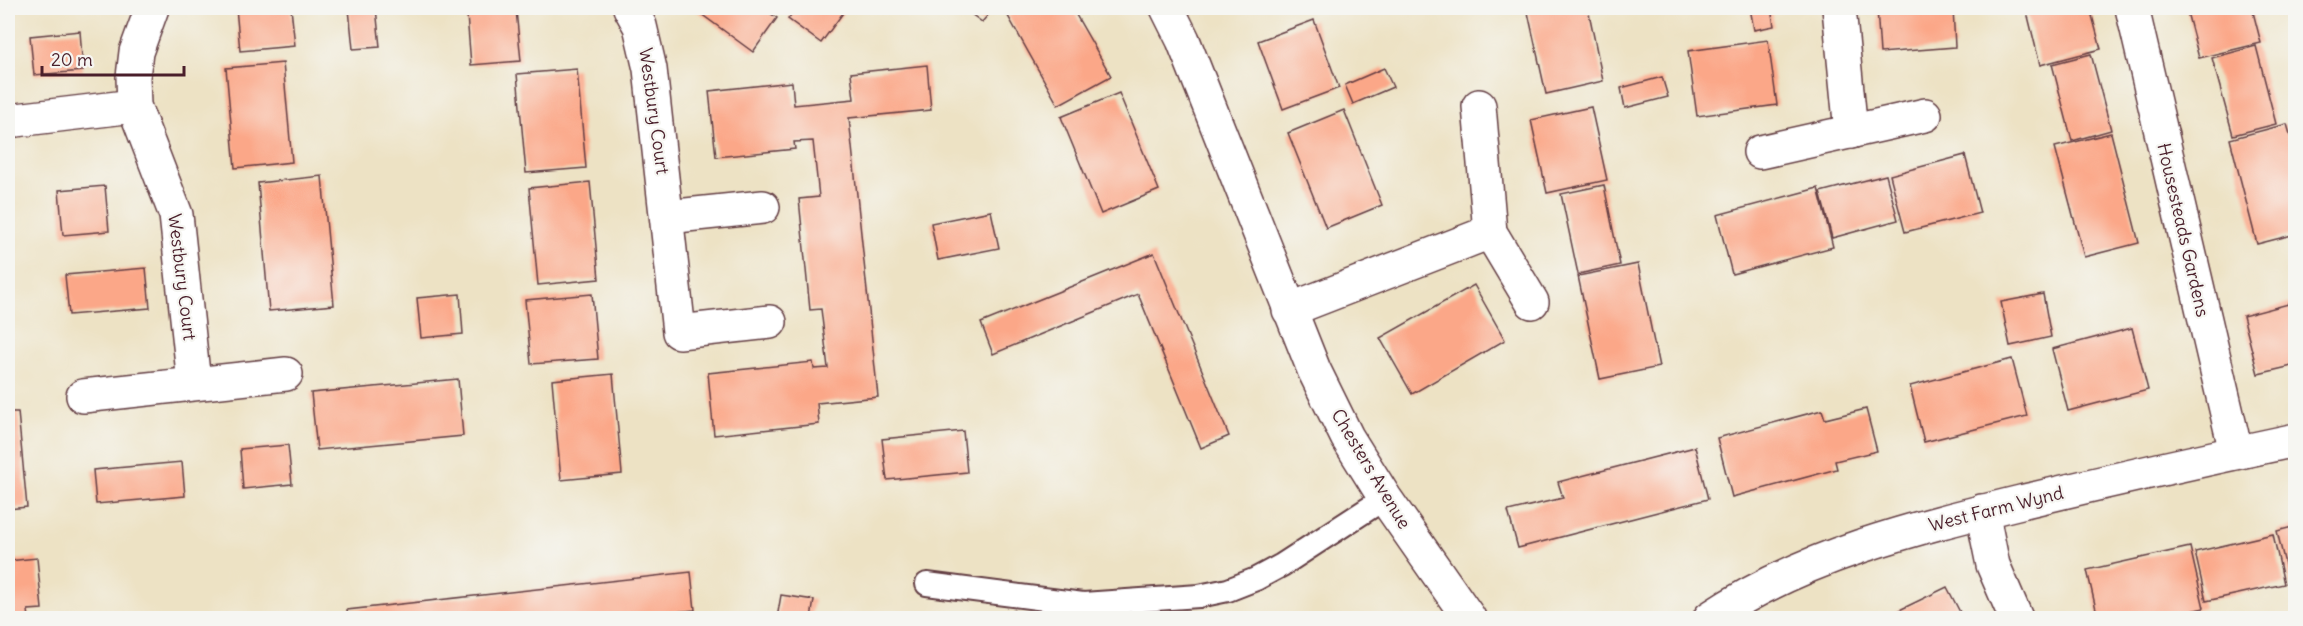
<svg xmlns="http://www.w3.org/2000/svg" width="2303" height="626" font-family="Delius,sans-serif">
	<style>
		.building { fill: #fba788 }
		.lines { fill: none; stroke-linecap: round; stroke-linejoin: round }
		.service-casing { stroke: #623c42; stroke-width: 26 }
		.minor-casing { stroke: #623c42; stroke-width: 36 }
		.service { stroke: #fff; stroke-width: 22 }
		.minor { stroke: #fff; stroke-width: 33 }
		.labels { text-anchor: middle; stroke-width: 4.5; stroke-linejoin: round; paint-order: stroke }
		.street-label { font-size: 18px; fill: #4a1f2b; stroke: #f6f6f2 }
	</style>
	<rect width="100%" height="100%" fill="#f6f6f2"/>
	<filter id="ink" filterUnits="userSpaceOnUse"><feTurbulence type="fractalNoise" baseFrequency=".0167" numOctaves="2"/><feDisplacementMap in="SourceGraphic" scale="12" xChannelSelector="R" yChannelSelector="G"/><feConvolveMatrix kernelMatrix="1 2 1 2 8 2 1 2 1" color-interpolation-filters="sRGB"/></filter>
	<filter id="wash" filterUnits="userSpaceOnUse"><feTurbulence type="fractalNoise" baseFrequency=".008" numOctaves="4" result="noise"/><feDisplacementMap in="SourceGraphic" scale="24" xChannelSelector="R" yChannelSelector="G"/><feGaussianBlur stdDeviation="1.35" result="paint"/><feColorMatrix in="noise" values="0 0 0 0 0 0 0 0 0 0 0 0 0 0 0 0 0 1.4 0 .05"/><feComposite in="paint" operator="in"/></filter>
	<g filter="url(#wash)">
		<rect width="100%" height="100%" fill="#ede2c4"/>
		<g id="blocks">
			<g class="building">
				<path d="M236,8H291L295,46L240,51Z"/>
				<path d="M376,8L380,47L353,49L349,9Z"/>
				<path d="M439,8H484V9L439,13Z"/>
				<path d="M693,8H762L777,18L753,52Z"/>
				<path d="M796,8H836L843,13L821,43L788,19Z"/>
				<path d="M963,8H994L982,22Z"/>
				<path d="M1023,8H1072L1111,76L1058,105L1008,16Z"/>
				<path d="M1527,8H1588L1603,81L1546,94Z"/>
				<path d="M1750,8H1771L1774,26L1754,30Z"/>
				<path d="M1877,8H1953L1955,47L1880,53Z"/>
				<path d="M2026,8H2090L2101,49L2040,65Z"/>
				<path d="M2186,8H2252L2261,43L2199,58Z"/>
				<path d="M516,10L521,61L471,65L467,15Z"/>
				<path d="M1314,20L1339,88L1283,109L1258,41Z"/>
				<path d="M80,31L83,71L34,75L30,36Z"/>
				<path d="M1768,40L1777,105L1697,116L1688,51Z"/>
				<path d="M2256,46L2276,124L2233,135L2212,58Z"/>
				<path d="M2091,54L2111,130L2072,141L2052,64Z"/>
				<path d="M283,63L292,162L235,168L226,68Z"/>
				<path d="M927,65L931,110L849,118L878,397L817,403L819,424L714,435L708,373L813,362L814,369L828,368L821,309L810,310L799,199L819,197L813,141L794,142L795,149L716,157L709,91L792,82L794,105L854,99L851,73Z"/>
				<path d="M1384,68L1393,87L1353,104L1345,85Z"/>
				<path d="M577,69L586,168L526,173L517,74Z"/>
				<path d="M1662,77L1668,97L1625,108L1621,88Z"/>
				<path d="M1119,93L1159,190L1101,214L1061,117Z"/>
				<path d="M1591,107L1607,180L1547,193L1531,120Z"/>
				<path d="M1344,110L1382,205L1326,228L1288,133Z"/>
				<path d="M2287,124L2296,155V234L2257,244L2230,139Z"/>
				<path d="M2111,133L2139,243L2084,257L2055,147Z"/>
				<path d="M1965,155L1980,213L1905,232L1890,175Z"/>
				<path d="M1886,175L1898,220L1832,238L1820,192Z"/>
				<path d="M322,176L334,305L269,311L258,183Z"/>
				<path d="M590,182L599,279L538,285L529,188Z"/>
				<path d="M1604,185L1620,265L1578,274L1561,194Z"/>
				<path d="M105,186L109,231L63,235L59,190Z"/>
				<path d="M1818,188L1833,247L1732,274L1717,215Z"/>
				<path d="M991,211L999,248L938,260L931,223Z"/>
				<path d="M1154,253L1229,436L1201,448L1138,294L993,354L981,323Z"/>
				<path d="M1638,264L1659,367L1600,379L1578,276Z"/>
				<path d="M146,268L150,308L69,315L65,275Z"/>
				<path d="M1474,285L1505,340L1412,394L1380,338Z"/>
				<path d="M460,294L463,334L421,338L417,298Z"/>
				<path d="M592,294L598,359L531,364L525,300Z"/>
				<path d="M2043,294L2051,337L2010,346L2001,302Z"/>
				<path d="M2296,302V365L2258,374L2243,316Z"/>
				<path d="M2132,328L2148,390L2068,411L2052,349Z"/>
				<path d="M2012,359L2027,416L1924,442L1910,386Z"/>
				<path d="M613,374L622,474L561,480L552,380Z"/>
				<path d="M458,379L463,436L317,450L311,393Z"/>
				<path d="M8,398H10L11,412H18L27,507L8,509Z"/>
				<path d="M1866,409L1877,451L1835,461L1837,469L1732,497L1717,438L1822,410L1825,419Z"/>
				<path d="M963,431L967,472L887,480L882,439Z"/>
				<path d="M288,445L292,484L243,489L240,449Z"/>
				<path d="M1695,447L1708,499L1518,548L1508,511L1563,498L1558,482Z"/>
				<path d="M182,462L185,496L96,504L93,470Z"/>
				<path d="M2296,526V584L2290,585L2277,531Z"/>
				<path d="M2273,534L2284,584L2206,601L2195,552Z"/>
				<path d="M2190,547L2204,608L2160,618H2098L2087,570Z"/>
				<path d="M37,558L42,609L28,610L29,618H8V561Z"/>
				<path d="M691,572L695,610L614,618H348L347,610Z"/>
				<path d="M1947,587L1963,618H1883Z"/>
				<path d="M781,595L814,600L811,618H777Z"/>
			</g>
		</g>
	</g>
	<g filter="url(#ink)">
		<use href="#blocks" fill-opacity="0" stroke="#623c42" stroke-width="1.5"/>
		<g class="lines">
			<g class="service-casing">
				<path id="service" d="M927,584L1083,604L1199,596L1228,590L1256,579L1282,565L1385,498"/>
			</g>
			<g class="minor-casing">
				<g id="minor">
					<path d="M152,8L136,52L133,77L134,106L176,215L194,383"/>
					<path d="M630,8L640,26L650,69L679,332L770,322"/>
					<path d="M1167,8L1183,40L1314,370L1347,437L1385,498L1469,618"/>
					<path d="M1839,8L1851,132"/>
					<path d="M2132,8L2236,452"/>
					<path d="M1479,106L1490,232L1532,302"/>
					<path d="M8,121L134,106"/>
					<path d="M1760,152L1925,115"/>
					<path d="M667,217L763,207"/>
					<path d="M1289,310L1490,232"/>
					<path d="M83,396L286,374"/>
					<path d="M1982,511L1993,565L2016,618"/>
					<path d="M1710,618C1805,554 1919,527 2029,500C2117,479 2206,459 2296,440"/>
				</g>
			</g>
			<use href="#service" class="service"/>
			<use href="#minor" class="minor"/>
		</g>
	</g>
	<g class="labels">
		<g class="street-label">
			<text transform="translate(654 111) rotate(82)" y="6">Westbury Court</text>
			<text transform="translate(2183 230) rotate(77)" y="6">Housesteads Gardens</text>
			<text transform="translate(182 277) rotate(83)" y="6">Westbury Court</text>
			<text transform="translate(1371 469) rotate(59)" y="6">Chesters Avenue</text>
			<text transform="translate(1996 509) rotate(-14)" y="6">West Farm Wynd</text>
		</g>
	</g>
	<rect width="2303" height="626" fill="none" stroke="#f6f6f2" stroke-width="30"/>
	<path d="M42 66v9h142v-9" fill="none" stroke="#4a1f2b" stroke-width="3"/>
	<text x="51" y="66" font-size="18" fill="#4a1f2b" stroke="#f6f6f2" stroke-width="4.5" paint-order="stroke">20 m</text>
</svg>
